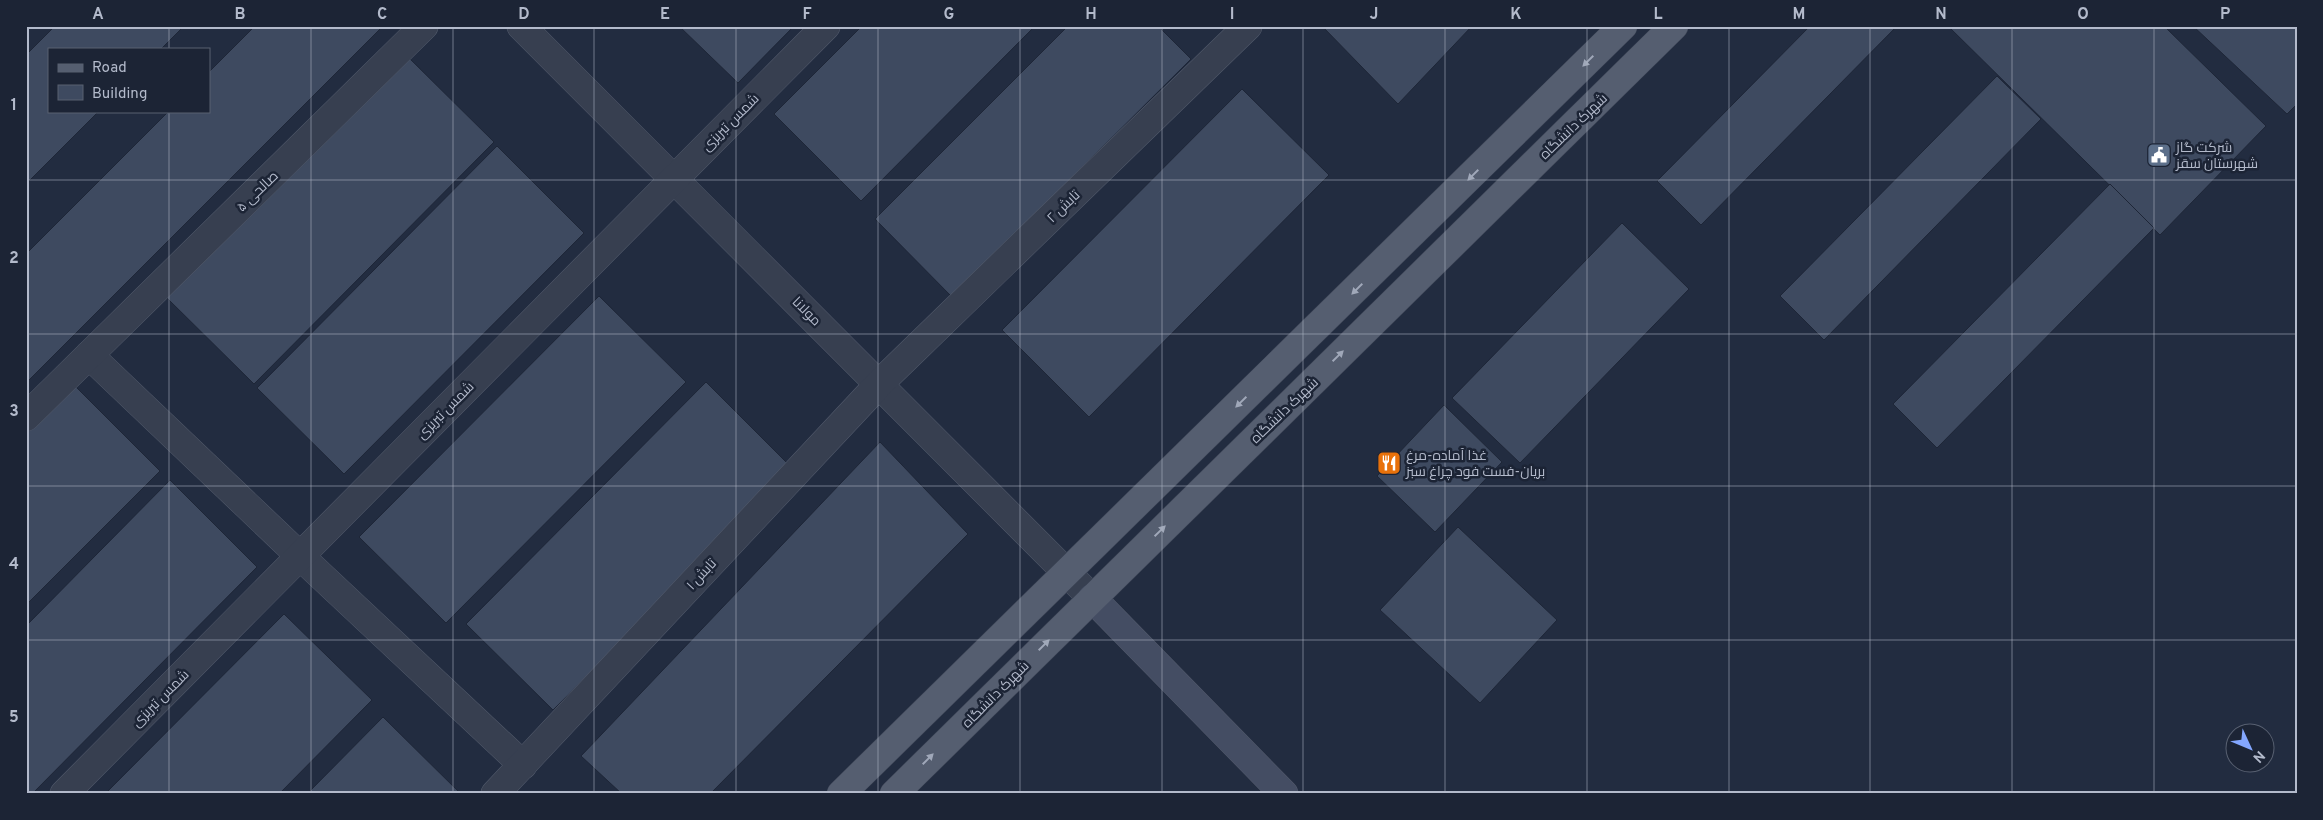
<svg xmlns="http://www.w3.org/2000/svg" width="2323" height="820" font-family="Overpass,Cairo,sans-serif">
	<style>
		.building { fill: #3e4a60; stroke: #1e2637 }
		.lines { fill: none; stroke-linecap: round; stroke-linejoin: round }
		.street-casing { stroke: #525a6b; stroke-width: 29 }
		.secondary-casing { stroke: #525a6b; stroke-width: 29 }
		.primary-casing { stroke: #404859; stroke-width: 29 }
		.street { stroke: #373f50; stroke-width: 28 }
		.secondary { stroke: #444d63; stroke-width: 28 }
		.primary { stroke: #555e70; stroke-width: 28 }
		.oneway { fill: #a0a8b9 }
		.grid { fill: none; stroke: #b3bacb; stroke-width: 1; stroke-opacity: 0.55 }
		.labels { text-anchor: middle; stroke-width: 5; stroke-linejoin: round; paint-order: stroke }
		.street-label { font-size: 14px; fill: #b3bacb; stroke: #1c2435 }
		.poi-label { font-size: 14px; fill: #b3bacb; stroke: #1c2435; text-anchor: start }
		.neatline { fill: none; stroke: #b3bacb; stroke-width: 2 }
		.grid-label { font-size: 16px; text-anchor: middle; font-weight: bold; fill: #b3bacb }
	</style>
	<rect width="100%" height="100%" fill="#222c40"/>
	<g class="building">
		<path d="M55,26H184L161,49H49V111H99L26,184V55Z"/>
		<path d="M255,26H383L26,383V254L169,111H209V72Z"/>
		<path d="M679,26H794L738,83Z"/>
		<path d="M862,26H1035L861,201L774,114Z"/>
		<path d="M1068,26H1158L1191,59L952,297L875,219Z"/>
		<path d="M1322,26H1472L1398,104Z"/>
		<path d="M1810,26H1897L1701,225L1657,181Z"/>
		<path d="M1948,26H2164L2266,126L2160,235Z"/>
		<path d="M2193,26H2297V104L2287,114Z"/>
		<path d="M407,56L494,142L254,384L167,298Z"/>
		<path d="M1997,76L2041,119L1824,340L1780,296Z"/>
		<path d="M1242,89L1329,175L1089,417L1002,330Z"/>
		<path d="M497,146L584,233L344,474L257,388Z"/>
		<path d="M2110,184L2154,228L1937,448L1893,404Z"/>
		<path d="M1622,223L1689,289L1520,463L1452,398Z"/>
		<path d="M599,296L686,382L446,623L359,537Z"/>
		<path d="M706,382L793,469L553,710L466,624Z"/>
		<path d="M73,384L160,471L26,605V430Z"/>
		<path d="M1444,405L1502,462L1435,532L1377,476Z"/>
		<path d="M880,442L968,534L710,794H622L581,756Z"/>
		<path d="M170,480L257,567L32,794H26V626Z"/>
		<path d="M1458,527L1557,620L1480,703L1380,610Z"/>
		<path d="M284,614L372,700L279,794H105Z"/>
		<path d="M383,717L461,794H307Z"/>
	</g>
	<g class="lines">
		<g class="street-casing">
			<g id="street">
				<path d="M521,26L1092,598"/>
				<path d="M89,355L300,556L523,765"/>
				<path d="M26,417L424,26"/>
				<path d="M64,794L826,26"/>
				<path d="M495,794L880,383L1248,26"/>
			</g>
		</g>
		<g class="secondary-casing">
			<path id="secondary" d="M1092,598L1284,794"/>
		</g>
		<g class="primary-casing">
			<g id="primary">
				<path d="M841,794L1623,26"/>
				<path d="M894,794L1674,26"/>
			</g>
		</g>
		<use href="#street" class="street"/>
		<use href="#secondary" class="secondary"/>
		<use href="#primary" class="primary"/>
	</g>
	<defs><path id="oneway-solid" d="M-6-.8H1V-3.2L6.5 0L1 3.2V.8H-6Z" transform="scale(1.25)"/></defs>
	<g class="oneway">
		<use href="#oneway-solid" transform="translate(1588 61) rotate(135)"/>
		<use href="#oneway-solid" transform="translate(1473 175) rotate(135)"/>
		<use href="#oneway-solid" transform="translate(1357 289) rotate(135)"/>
		<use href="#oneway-solid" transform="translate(1338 356) rotate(-44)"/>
		<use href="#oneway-solid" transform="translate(1241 402) rotate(136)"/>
		<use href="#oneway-solid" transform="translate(1160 531) rotate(-44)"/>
		<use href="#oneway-solid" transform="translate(1044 645) rotate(-45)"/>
		<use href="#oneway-solid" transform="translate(928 759) rotate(-45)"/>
	</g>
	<path class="grid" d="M169,26V49M311,26V794M453,26V794M594,26V794M736,26V794M878,26V794M1020,26V794M1162,26V794M1303,26V794M1445,26V794M1587,26V794M1729,26V794M1870,26V794M2012,26V794M2154,26V794M169,111V794M26,180H2297M26,334H2297M26,486H2297M26,640H2297"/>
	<defs>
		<g id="civic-square" transform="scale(1.25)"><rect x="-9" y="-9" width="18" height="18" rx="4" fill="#5c6f8a" stroke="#1c2435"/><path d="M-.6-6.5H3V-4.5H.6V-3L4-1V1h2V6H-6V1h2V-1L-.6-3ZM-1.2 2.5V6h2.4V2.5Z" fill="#fff"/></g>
		<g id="restaurant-square" transform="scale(1.25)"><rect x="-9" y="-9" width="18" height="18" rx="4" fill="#e8710a" stroke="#1c2435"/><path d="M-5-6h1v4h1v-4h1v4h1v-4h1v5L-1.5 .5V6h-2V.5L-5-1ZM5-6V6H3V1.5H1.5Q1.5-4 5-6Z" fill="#fff"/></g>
	</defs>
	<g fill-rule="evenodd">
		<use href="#civic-square" x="2159" y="155"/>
		<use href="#restaurant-square" x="1389" y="463"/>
	</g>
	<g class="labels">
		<g class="street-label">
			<text transform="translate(730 122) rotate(-45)" y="5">شمس تبریزی</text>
			<text transform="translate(1573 126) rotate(-44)" y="5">شهرک دانشگاه</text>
			<text transform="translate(257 191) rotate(-44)" y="5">صالحی ۵</text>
			<text transform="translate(1063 206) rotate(-44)" y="5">تابش ۲</text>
			<text transform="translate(807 311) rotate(45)" y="5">مولانا</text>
			<text transform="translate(445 410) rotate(-45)" y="5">شمس تبریزی</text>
			<text transform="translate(1284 410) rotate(-44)" y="5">شهرک دانشگاه</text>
			<text transform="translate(701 574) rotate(-47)" y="5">تابش ۱</text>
			<text transform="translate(995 694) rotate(-45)" y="5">شهرک دانشگاه</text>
			<text transform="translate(160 698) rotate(-45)" y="5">شمس تبریزی</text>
		</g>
		<g class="poi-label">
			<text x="2176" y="152">شرکت گاز<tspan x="2176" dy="16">شهرستان سقز</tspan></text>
			<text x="1406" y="460">غذا آماده-مرغ<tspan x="1406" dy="16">بریان-فست فود چراغ سبز</tspan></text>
		</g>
	</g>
	<rect width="2323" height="820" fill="none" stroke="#1c2435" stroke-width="55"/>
	<rect x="48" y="48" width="162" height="65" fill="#1c2435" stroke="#586071"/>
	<rect x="58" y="64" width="25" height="8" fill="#555e70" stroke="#586071"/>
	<text x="92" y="72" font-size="15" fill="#b3bacb">Road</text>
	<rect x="58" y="85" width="25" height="15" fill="#3e4a60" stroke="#586071"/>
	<text x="92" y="98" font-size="15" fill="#b3bacb">Building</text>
	<g transform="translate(2250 748) rotate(134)"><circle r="24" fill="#1c2435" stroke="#586071"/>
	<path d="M0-4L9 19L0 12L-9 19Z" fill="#84a7ff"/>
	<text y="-8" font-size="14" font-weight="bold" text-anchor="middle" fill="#b3bacb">N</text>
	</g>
	<rect x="28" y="28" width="2268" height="764" class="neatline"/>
	<g class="grid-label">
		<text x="98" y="19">A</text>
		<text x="240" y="19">B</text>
		<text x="382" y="19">C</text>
		<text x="524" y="19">D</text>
		<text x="665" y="19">E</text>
		<text x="807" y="19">F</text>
		<text x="949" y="19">G</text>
		<text x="1091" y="19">H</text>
		<text x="1232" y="19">I</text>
		<text x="1374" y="19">J</text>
		<text x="1516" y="19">K</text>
		<text x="1658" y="19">L</text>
		<text x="1799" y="19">M</text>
		<text x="1941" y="19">N</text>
		<text x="2083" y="19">O</text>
		<text x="2225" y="19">P</text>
		<text x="14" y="110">1</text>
		<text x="14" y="263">2</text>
		<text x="14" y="416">3</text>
		<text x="14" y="569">4</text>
		<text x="14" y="722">5</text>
	</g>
</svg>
